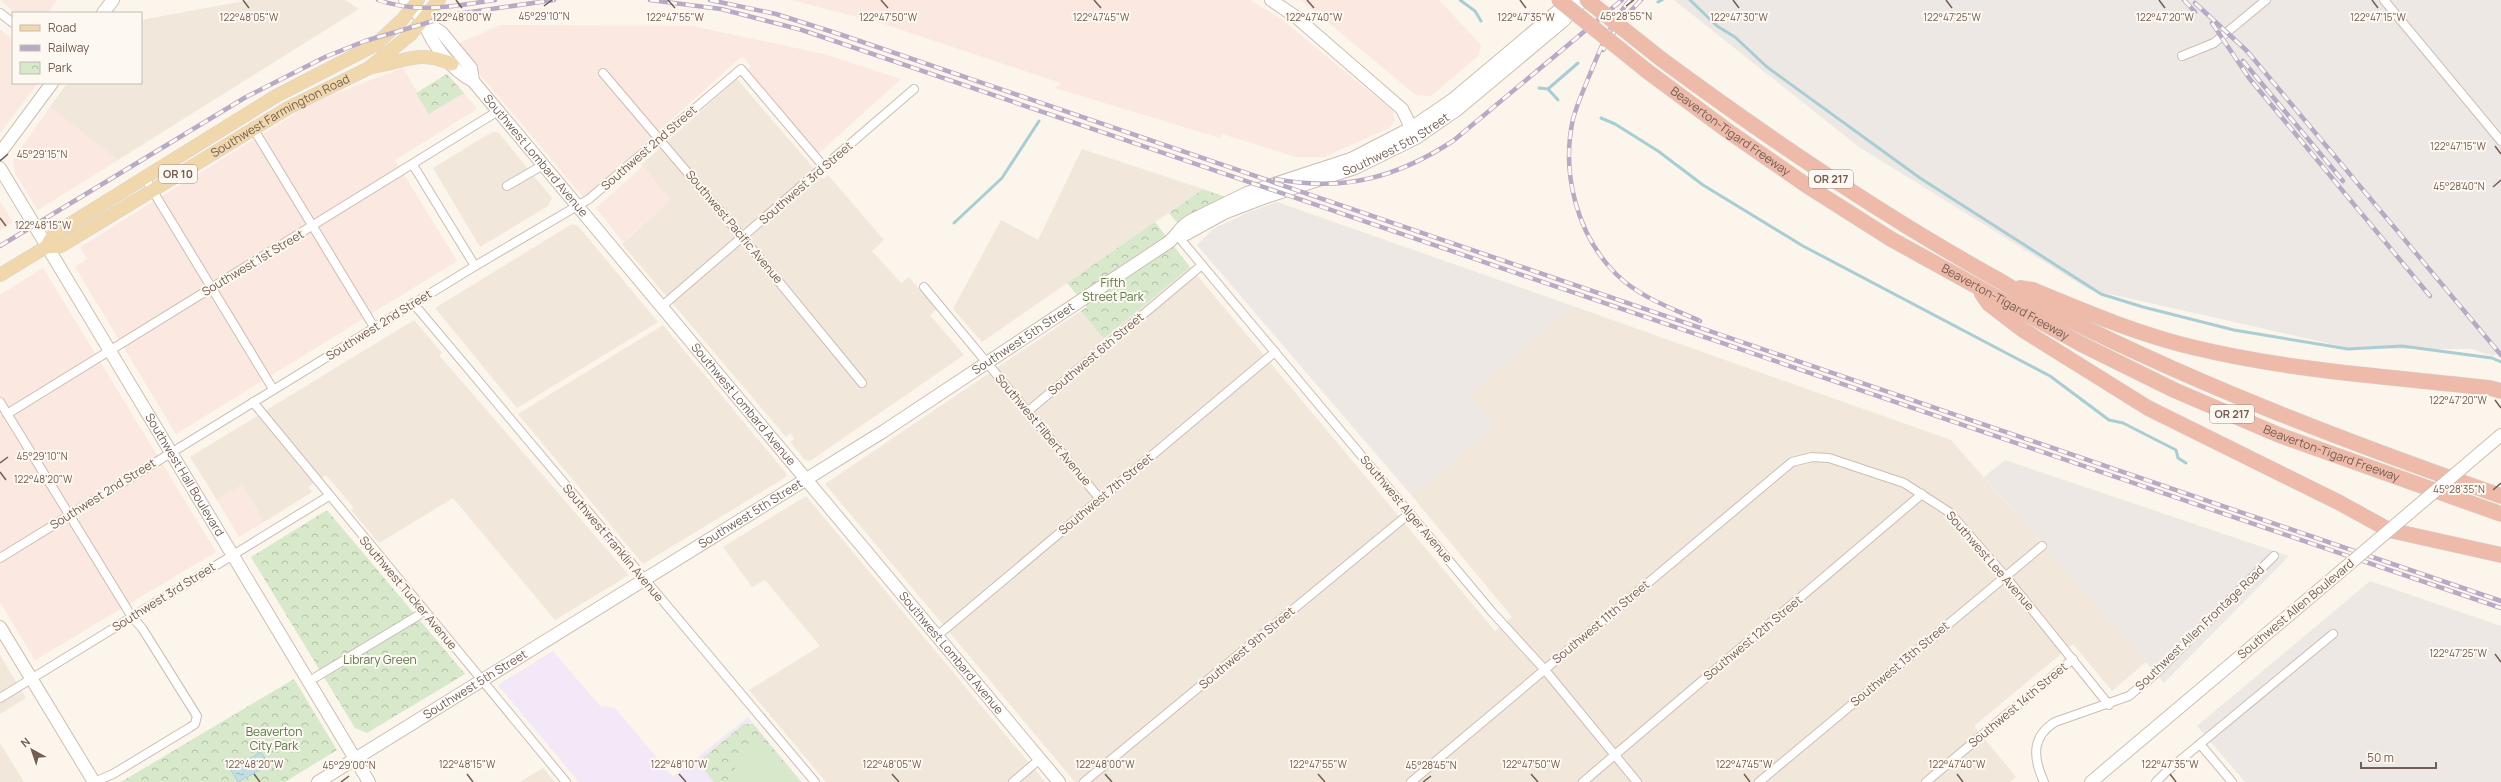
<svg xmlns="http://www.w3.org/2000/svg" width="2501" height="782" font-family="Manrope,sans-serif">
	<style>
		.residential { fill: #f2e7db }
		.commercial { fill: #fae8e1 }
		.industrial { fill: #ede8e4 }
		.education { fill: #f2e8f7 }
		.park { fill: url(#park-crowns) }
		.pitch { fill: #d7e8cb }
		.water { fill: url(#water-ripples); stroke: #a9cdd4 }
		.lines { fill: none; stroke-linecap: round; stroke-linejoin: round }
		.stream { stroke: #a9cdd4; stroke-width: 3 }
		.street-casing { stroke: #ccbdb2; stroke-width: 10 }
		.secondary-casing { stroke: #cebeb0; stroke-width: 14 }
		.primary-casing { stroke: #d8d2ce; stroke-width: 14 }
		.highway-casing { stroke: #d8d2ce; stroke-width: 16 }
		.street { stroke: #fff; stroke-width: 8 }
		.secondary { stroke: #fff; stroke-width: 12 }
		.primary { stroke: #f1d7ac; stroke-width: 13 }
		.highway { stroke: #eba; stroke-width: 15 }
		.rail-casing { stroke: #b8aac5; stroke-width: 4.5 }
		.rail { stroke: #fdf9f2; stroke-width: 3; stroke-dasharray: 9; stroke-linecap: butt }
		.secondary-bridge-casing { stroke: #cebeb0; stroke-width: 14; stroke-linecap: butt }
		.highway-bridge-casing { stroke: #d8d2ce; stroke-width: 16; stroke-linecap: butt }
		.secondary-bridge { stroke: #fff; stroke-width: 12 }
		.highway-bridge { stroke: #eba; stroke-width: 15 }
		.ticks { fill: none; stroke: #745d51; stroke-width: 1.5 }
		.labels { text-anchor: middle; stroke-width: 4; stroke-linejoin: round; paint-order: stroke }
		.shield { fill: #fdf9f2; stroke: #9d8c81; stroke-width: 1 }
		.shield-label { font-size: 11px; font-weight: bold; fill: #745d51 }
		.street-label { font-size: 12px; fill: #745d51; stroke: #fdf9f2 }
		.park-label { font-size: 12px; fill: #58784a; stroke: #fdf9f2 }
		.ticks-label { font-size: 10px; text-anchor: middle; fill: #745d51; stroke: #fdf9f2; stroke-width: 4; stroke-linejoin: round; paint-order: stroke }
	</style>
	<defs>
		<pattern id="park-crowns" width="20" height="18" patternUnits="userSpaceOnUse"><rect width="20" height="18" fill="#d7e8cb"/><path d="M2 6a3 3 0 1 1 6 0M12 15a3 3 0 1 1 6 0" fill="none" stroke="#b3bfa7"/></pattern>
		<pattern id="water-ripples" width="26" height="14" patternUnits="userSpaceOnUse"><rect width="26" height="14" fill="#c2dee3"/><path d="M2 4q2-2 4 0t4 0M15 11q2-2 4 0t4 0" fill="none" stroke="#a2b7ba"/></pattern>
	</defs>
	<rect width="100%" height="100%" fill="#fbf5ec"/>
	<g class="residential">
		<path d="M250,0H345L359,9L118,160L50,107L67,83H141V20Z"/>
		<path d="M737,79L823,179L828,175L884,240L872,251L901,283L909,277L936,309L930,315L964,355L810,461L805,460L790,442L794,439L790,433L786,437L622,244L670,200L641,165Z"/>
		<path d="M492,132H498L552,198L548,206L480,247L433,168Z"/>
		<path d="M1082,149L1203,189L982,342L953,309L1001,220L1038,240Z"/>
		<path d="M572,224L578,226L658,322L517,408L435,308Z"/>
		<path d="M1190,267L1495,631L1512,617L1412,496L1494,425L1468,394L1573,306L1951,440L2146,662L2112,691L2073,644L1974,726L2016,777L2010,782H1075L825,484L1081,311L1105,339Z"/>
		<path d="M414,320L442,353L439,355L629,575L555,620L453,498L379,543L351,510L354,508L326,475L308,487L312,492L264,522L242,485L217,500L190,457Z"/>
		<path d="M663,325L786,473V477L643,564L518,414Z"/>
		<path d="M806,496L1045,782H826L749,690L820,646L765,580L752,587L723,547Z"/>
		<path d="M0,655L26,698L0,714Z"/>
		<path d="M0,743L24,782H0Z"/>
		<path d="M543,768L555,782H520Z"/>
	</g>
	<g class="commercial">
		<path d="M0,0H57L48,13H16Z"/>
		<path d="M792,0H1250L1280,18L1393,111L1395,121L1389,128L1324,157H1296L1222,134L1220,138L1055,88L1061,83L884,24Z"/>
		<path d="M1301,0H1439L1481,45L1479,55L1431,96L1416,95Z"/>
		<path d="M500,25L692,26L824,54L901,79L818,154L747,70L751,66L742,56L584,198L455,45Z"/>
		<path d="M0,30L13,39V83H38L0,133Z"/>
		<path d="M403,68L430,114L464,93L477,109L395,160L457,261L176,434L75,267L87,259L80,247L301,110L334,94Z"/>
		<path d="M50,107L118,160L38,210L15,173L13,160Z"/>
		<path d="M642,167L670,200L623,242L596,208Z"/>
		<path d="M0,201L13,222L0,230Z"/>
		<path d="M43,268L216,552L35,660L0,602V295Z"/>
		<path d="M242,485L264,522L239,537L217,500Z"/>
	</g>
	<g class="industrial">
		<path d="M1674,0H2501V352L2492,356L2472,349H2353L2088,289L1859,147Z"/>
		<path d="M1277,202L1573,306L1469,394L1494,425L1412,496L1197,245L1213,229L1249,212Z"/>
		<path d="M2005,460L2289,556L2164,683L1984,477Z"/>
		<path d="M2370,581L2501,626V782H2245L2197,726Z"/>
	</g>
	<path class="education" d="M553,651L600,706L615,708L673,777L748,717L802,782H579L498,685Z"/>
	<g class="park">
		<path d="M447,74L464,93L429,114L416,93Z"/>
		<path d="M1203,189L1234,200L1190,237L1169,213Z"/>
		<path d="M1155,222L1190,267L1104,339L1081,311L1087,307L1067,283Z"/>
		<path d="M327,510L465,674L367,733L355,728L251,557Z"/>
		<path d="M294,679L337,750L285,782H121Z"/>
		<path d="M744,724H753L801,782H714L698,762Z"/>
	</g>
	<path class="pitch" d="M758,735L794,778L793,782H733C734,762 742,746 758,735Z"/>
	<path class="water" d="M261,752L269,765L238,782L231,770Z"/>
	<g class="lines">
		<g class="stream">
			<path d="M1460,0L1475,11L1481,21"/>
			<path d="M1690,0L1717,26L1735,37L1767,67L1920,178L2101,294L2143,307L2234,330L2348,349L2402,346L2492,358L2501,362"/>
			<path d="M1658,2L1662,0"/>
			<path d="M1539,88L1548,89L1558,100"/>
			<path d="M1548,89L1578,63"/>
			<path d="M1601,118L1615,124L1658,151L1703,185L1803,246L2050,376L2109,420L2123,423L2176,450L2178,458L2186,463"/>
			<path d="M954,223L1002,178L1039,121"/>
		</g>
		<g class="street-casing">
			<g id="street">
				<path d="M2384,0L2501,141"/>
				<path d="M0,13L13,23"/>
				<path d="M2182,56L2214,43L2266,0"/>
				<path d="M603,73L743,238L862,383"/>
				<path d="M253,128L374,327"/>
				<path d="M413,165L475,266"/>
				<path d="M145,178L273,389"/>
				<path d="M507,186L543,165"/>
				<path d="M1177,235L1492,612L1545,670L1637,782"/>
				<path d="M924,287L1100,499"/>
				<path d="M413,303L815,782"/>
				<path d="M661,307L914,89"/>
				<path d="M0,402L132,617L142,628L197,716L195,724L189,728L113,774L94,782"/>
				<path d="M253,402L566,782"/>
				<path d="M1027,412L1202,265"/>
				<path d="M7,414L498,111"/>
				<path d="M0,558L475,266L589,199L741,69L824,167"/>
				<path d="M937,636L1275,352"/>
				<path d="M316,677L419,615"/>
				<path d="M0,698L329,496"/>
				<path d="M2200,744L2232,782"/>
				<path d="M1013,782L1040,759"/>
				<path d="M1084,782L1410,513"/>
				<path d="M1411,782L1792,462L1812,457L1829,458L1904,483L1949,512L2005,576L2109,705"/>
				<path d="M1583,782L1922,494"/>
				<path d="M1759,782L2042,546"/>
				<path d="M1926,782L2073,659"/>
				<path d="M2044,782C2033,758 2031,737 2055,722L2129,696L2154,675L2274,556"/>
				<path d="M2156,782L2166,772L2333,634"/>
			</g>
		</g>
		<g class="secondary-casing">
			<g id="secondary">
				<path d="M405,0L423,20L442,33L471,68L473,81"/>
				<path d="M1271,0L1296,17L1402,109L1415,135"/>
				<path d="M103,13L113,0"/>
				<path id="s1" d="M423,20C431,43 452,71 473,81L1059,782"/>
				<path d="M0,153L52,83"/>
				<path id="s2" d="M0,168L369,782"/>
				<path id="s3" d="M1177,235L1186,234L1224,213L1266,197L1355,168L1416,138L1458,109L1562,22L1583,0"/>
				<path d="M2481,452L2501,435"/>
				<path d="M0,627L94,782"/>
				<path id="s4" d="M318,782L884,431L1169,242C1177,235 1180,227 1190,221L1247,193L1351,159L1411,128L1452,100L1571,0"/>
				<path d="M2091,782L2327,583"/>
			</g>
		</g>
		<g class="primary-casing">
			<g id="primary">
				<path d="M372,67C407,62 417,49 452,64"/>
				<path id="s5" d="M46,247L61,246L288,108L369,68L411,34L439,0"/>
				<path d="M0,275L46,247L54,234L276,96L375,45L402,20L418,0"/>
			</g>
		</g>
		<g class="highway-casing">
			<g id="highway">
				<path d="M1661,59C1768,138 1877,212 1993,277C2007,284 2020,294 2034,302C2184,380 2341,440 2501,496"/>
				<path id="s6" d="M1647,71L1728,131L1809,187L1891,239L2081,344L2174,390L2279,435L2501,514"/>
				<path d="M2020,288L2033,290C2086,312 2140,335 2196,348C2292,371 2392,377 2490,388L2501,391"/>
				<path d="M1982,294L1989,304L2023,330L2148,408L2340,503L2389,530L2501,555"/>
			</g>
		</g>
		<use href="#street" class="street"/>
		<use href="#secondary" class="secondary"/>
		<use href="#primary" class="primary"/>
		<use href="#highway" class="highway"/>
		<g class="rail-casing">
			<g id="rail">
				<path d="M378,0C418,14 454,6 495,0"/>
				<path d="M650,0L721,9L802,30L2501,608"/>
				<path d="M710,0L776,14L842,35L2501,601"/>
				<path d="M1630,0C1611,22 1601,47 1590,74C1584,89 1577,104 1573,119C1561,173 1577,235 1616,274C1639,297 1671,308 1700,321"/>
				<path d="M2184,0L2195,12"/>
				<path d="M2195,3L2247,51L2501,355"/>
				<path d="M2212,23L2249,78L2430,296"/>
				<path d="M1603,50L1622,20L1641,0"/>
				<path d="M2243,61L2343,181"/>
				<path d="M1275,179C1343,192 1396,178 1453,141L1622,0"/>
				<path d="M0,246L246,97L325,57L365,41L457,14L554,0"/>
			</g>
		</g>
		<use href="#rail" class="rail"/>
		<g class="secondary-bridge-casing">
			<path id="secondary-bridge" d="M2327,583L2481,452"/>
		</g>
		<g class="highway-bridge-casing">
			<g id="highway-bridge">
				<path d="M1559,0L1647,71"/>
				<path d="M1587,0L1661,59"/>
			</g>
		</g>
		<use href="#secondary-bridge" class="secondary-bridge"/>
		<use href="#highway-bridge" class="highway-bridge"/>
	</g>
	<path class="ticks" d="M243,0L249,8M456,0L462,8M668,0L675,8M881,0L888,8M1094,0L1101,8M1307,0L1314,8M1520,0L1526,8M1733,0L1739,8M1946,0L1952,8M2159,0L2165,8M2372,0L2378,8M544,6L552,0M1626,6L1634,0M2495,146L2501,154M0,161L8,154M2493,187L2501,180M0,218L6,226M2495,400L2501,408M0,463L8,457M0,472L6,480M2493,490L2501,483M2495,654L2501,662M254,774L260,782M467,774L473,782M679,774L686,782M892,774L899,782M1105,774L1112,782M1318,774L1325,782M1531,774L1538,782M1744,774L1750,782M1957,774L1963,782M2170,774L2176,782M341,782L349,776M1423,782L1431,776"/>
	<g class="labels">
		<g class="shield">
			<rect x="159" y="165" width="38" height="18" rx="3"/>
			<rect x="1809" y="170" width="44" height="18" rx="3"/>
			<rect x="2210" y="405" width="44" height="18" rx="3"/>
		</g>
		<g class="shield-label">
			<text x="178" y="178">OR 10</text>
			<text x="1831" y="183">OR 217</text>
			<text x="2232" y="418">OR 217</text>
		</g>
		<g class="street-label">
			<text dy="4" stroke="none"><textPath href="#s5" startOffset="270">Southwest Farmington Road</textPath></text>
			<text dy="4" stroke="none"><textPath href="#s6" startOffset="103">Beaverton-Tigard Freeway</textPath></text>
			<text dy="4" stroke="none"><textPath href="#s3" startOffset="238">Southwest 5th Street</textPath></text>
			<text transform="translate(649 148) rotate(-41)" y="4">Southwest 2nd Street</text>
			<text dy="4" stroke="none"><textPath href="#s1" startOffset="178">Southwest Lombard Avenue</textPath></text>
			<text transform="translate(806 183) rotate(-41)" y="4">Southwest 3rd Street</text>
			<text transform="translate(734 227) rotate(50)" y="4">Southwest Pacific Avenue</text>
			<text transform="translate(253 263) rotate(-31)" y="4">Southwest 1st Street</text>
			<text dy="4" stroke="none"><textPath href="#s6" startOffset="427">Beaverton-Tigard Freeway</textPath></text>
			<text transform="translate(379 325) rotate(-32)" y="4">Southwest 2nd Street</text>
			<text dy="4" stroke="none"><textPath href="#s4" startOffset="833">Southwest 5th Street</textPath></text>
			<text transform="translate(1096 354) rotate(-40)" y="4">Southwest 6th Street</text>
			<text dy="4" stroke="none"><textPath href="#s1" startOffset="502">Southwest Lombard Avenue</textPath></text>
			<text transform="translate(1043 430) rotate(50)" y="4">Southwest Filbert Avenue</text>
			<text dy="4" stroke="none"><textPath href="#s6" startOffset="787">Beaverton-Tigard Freeway</textPath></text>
			<text dy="4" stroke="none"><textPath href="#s2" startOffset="358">Southwest Hall Boulevard</textPath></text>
			<text transform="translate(103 494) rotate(-32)" y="4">Southwest 2nd Street</text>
			<text transform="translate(1106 494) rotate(-40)" y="4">Southwest 7th Street</text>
			<text transform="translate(1406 509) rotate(50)" y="4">Southwest Alger Avenue</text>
			<text dy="4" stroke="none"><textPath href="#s4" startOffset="509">Southwest 5th Street</textPath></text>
			<text transform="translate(613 543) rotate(50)" y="4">Southwest Franklin Avenue</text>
			<text transform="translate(1990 561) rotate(49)" y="4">Southwest Lee Avenue</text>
			<text transform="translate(408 593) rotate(50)" y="4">Southwest Tucker Avenue</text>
			<text transform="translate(164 597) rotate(-32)" y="4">Southwest 3rd Street</text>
			<text transform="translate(2296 609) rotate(-40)" y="4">Southwest Allen Boulevard</text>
			<text transform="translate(1601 622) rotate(-40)" y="4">Southwest 11th Street</text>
			<text transform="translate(2200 628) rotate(-44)" y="4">Southwest Allen Frontage Road</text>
			<text transform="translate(1753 638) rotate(-40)" y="4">Southwest 12th Street</text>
			<text transform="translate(1247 648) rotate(-40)" y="4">Southwest 9th Street</text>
			<text dy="4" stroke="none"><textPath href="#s1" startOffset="826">Southwest Lombard Avenue</textPath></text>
			<text transform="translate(1900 664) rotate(-40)" y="4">Southwest 13th Street</text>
			<text dy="4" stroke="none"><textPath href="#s4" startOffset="185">Southwest 5th Street</textPath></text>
			<text transform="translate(2018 705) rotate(-40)" y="4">Southwest 14th Street</text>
		</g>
		<g class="park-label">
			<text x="1113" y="287">Fifth<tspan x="1113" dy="14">Street Park</tspan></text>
			<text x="380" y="664">Library Green</text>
			<text x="274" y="736">Beaverton<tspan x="274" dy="14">City Park</tspan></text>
		</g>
	</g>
	<g class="ticks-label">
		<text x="544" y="20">45°29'10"N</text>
		<text x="1626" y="20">45°28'55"N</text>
		<text x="249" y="21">122°48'05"W</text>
		<text x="462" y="21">122°48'00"W</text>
		<text x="675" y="21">122°47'55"W</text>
		<text x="888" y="21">122°47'50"W</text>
		<text x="1314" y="21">122°47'40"W</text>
		<text x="1739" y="21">122°47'30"W</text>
		<text x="2165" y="21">122°47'20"W</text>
		<text x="1101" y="21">122°47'45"W</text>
		<text x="1526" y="21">122°47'35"W</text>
		<text x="1952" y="21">122°47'25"W</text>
		<text x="2378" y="21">122°47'15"W</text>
		<text x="2458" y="150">122°47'15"W</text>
		<text x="42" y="158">45°29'15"N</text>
		<text x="2459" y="190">45°28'40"N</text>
		<text x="43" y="229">122°48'15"W</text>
		<text x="2458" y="404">122°47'20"W</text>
		<text x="42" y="460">45°29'10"N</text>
		<text x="43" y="483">122°48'20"W</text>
		<text x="2459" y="493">45°28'35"N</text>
		<text x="2458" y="657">122°47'25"W</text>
		<text x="254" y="768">122°48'20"W</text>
		<text x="467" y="768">122°48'15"W</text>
		<text x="679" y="768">122°48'10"W</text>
		<text x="892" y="768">122°48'05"W</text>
		<text x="1105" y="768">122°48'00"W</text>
		<text x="1318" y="768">122°47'55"W</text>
		<text x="1531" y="768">122°47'50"W</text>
		<text x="1744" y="768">122°47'45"W</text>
		<text x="1957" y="768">122°47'40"W</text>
		<text x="2170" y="768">122°47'35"W</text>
		<text x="349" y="769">45°29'00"N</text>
		<text x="1431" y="769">45°28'45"N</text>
	</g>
	<rect x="12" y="12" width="130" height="72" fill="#fdf9f2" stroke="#c6bbb2"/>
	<rect x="20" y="25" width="20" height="6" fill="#f1d7ac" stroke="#c6bbb2"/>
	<text x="48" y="32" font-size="12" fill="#745d51">Road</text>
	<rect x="20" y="45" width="20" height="6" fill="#b8aac5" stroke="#c6bbb2"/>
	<text x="48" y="52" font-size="12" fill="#745d51">Railway</text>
	<rect x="20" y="62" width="20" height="12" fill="url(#park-crowns)" stroke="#c6bbb2"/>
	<text x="48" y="72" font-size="12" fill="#745d51">Park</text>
	<g transform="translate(32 750) rotate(320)" stroke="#fdf9f2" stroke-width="3" paint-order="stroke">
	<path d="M0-3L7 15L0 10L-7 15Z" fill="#745d51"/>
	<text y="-6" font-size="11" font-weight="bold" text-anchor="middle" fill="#745d51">N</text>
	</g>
	<path d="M2361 762v6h75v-6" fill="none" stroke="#745d51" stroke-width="2"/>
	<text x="2367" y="762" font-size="12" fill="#745d51" stroke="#fdf9f2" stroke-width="3" paint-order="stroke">50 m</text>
</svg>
